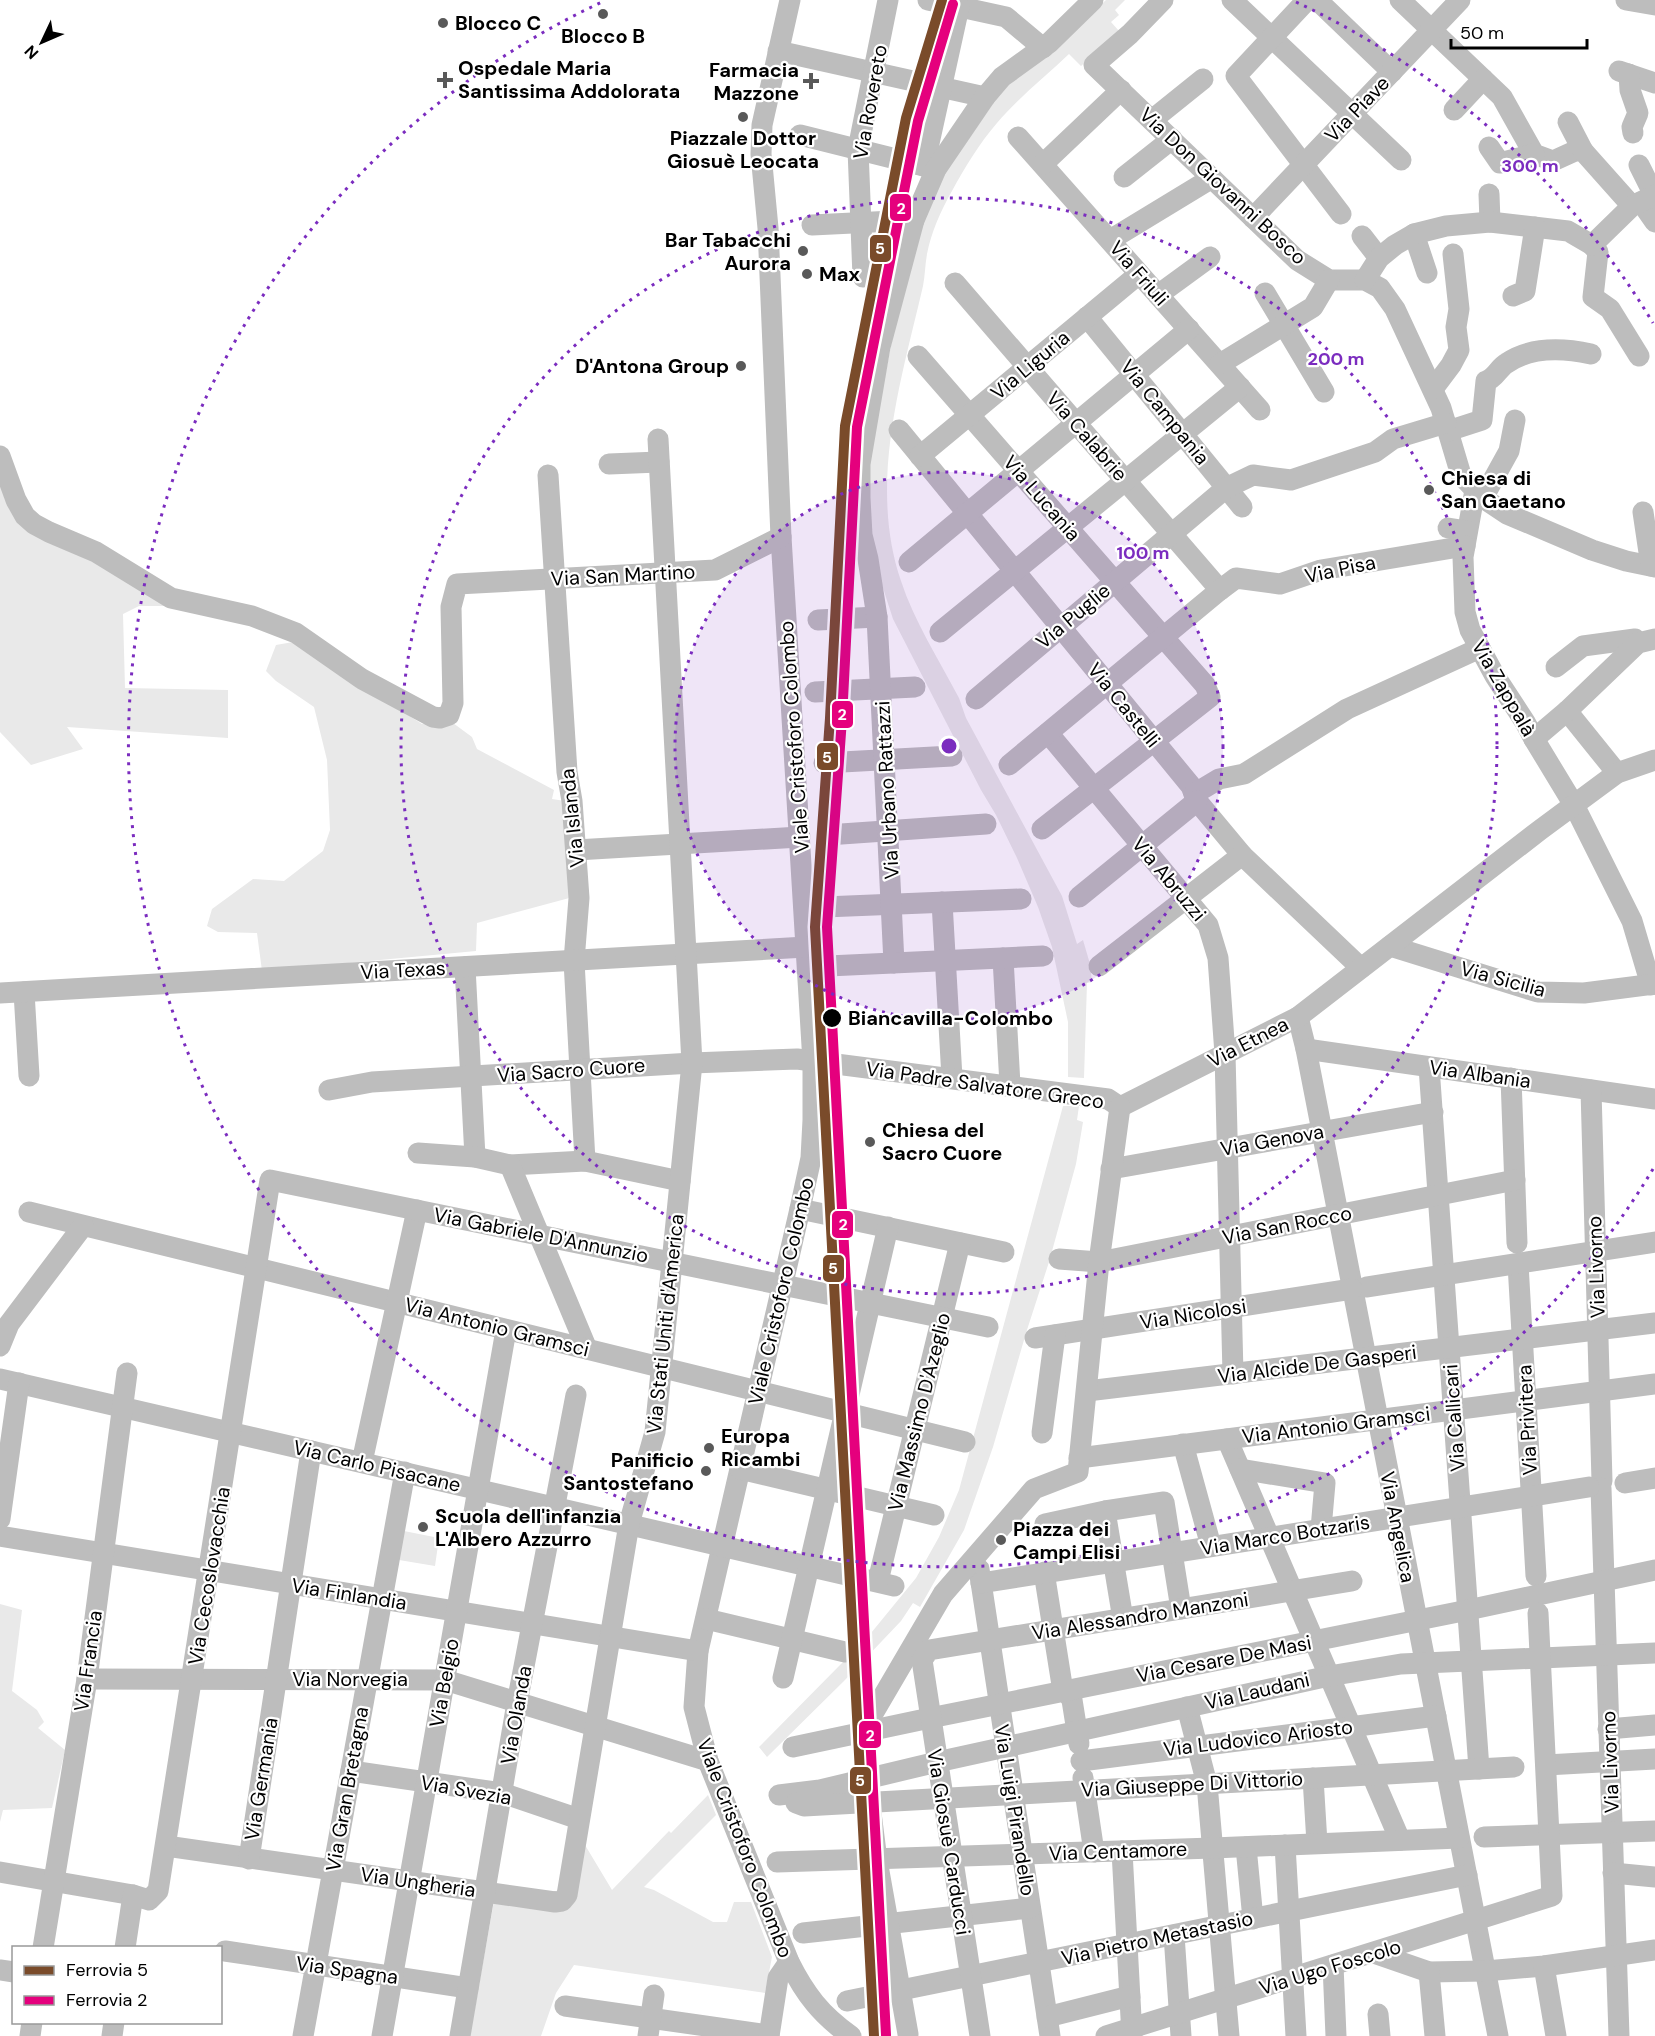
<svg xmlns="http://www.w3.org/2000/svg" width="1655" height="2036" font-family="'DM Sans',sans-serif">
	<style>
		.green { fill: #e9e9e9 }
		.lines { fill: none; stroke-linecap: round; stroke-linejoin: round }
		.minor { stroke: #bdbdbd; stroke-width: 21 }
		.rail-1-casing { stroke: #fff; stroke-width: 15 }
		.rail-2-casing { stroke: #fff; stroke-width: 15 }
		.rail-1 { stroke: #7a4b2a; stroke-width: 10 }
		.rail-2 { stroke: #e5007d; stroke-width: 10 }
		.ring { fill: none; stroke: #7b2cbf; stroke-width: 3; stroke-dasharray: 3 6 }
		.poi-dot { fill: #595959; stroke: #fff; stroke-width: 2 }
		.stop-dot { fill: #000; stroke: #fff; stroke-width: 2 }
		.labels { text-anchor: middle; stroke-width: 4.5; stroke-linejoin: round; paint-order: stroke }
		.poi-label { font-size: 20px; font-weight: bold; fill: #000; stroke: #fff; text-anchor: start }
		.street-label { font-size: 20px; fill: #000; stroke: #fff }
		.stop-label { font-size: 20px; font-weight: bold; fill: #000; stroke: #fff; text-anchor: start }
		.centre { fill: #7b2cbf; stroke: #fff; stroke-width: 3 }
		.ring-label { font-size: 18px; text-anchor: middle; font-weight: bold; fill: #7b2cbf; stroke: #fff; stroke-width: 4.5; stroke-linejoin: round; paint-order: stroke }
		.line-badge { stroke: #fff; stroke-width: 2 }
		.badge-label { font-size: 16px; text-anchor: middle; font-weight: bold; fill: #fff }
	</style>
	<rect width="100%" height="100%" fill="#fff"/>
	<g class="green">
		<path d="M1106,0H1125L1115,10L1119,15L1111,22L1119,31L1081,66L1069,54C1045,77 1018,98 997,123C979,144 965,167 952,191C941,210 931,233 927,254C925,265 925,276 923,286C901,381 868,484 901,581C914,621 939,660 959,698L966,718L1062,896L1077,944L1083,940L1090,964L1092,982L1087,983L1084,1078L1068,1077V1022L1052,947L1038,907L1017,858L996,815L981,790L893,619L876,566L870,539L869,460L893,335L920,229L941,179L1007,83L1077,27Z"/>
		<path d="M0,477L5,500L196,606H139L123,614L125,688L228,690V738L67,727L83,749L31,765L0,732Z"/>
		<path d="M293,642L422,724L453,723L472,737L477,749L554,790L552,799L565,801L573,897L477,923L476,951L262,971L257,933L218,932L207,926L212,909L253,879L284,881L323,851L330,830L327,760L314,707L276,681L266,671L276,645Z"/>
		<path d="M1063,1106H1079L1077,1120L1083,1122L1076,1164L1049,1262L1026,1333L993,1447L964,1530L920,1607L913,1603L901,1621L844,1681L767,1757L759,1747L841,1664L846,1659L849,1660L916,1578L939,1537L959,1490Z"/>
		<path d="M404,1531L439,1538L435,1566L399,1560Z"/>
		<path d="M0,1604L22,1610L12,1691L37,1710L44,1722L38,1728L65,1750L52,1808L3,1810L0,1822Z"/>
		<path d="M708,1795L716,1815L644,1887L654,1890L713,1922H727L734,1902H751L772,1957L765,1993L574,1965L556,1993L541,2036H470L494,1901L557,1912L585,1845L612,1890L669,1831L671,1833Z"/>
	</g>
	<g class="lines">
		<g class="minor">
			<path d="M790,0L762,125L761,154L768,228L781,537L813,1062V1120L811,1158L800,1209L698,1651L694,1707L708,1761L789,1962C805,1994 821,2015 851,2036"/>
			<path d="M928,0L1006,17L1043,48"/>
			<path d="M1163,0L1130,34L1094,65L1297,260L1329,280H1365L1380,288L1395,309L1441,408L1461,475L1483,498L1507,514L1592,550L1626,561L1655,567"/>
			<path d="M1232,0L1401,160"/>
			<path d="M1307,0L1236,76L1341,214"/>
			<path d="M1317,0L1392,72"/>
			<path d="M1400,0L1502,97L1534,154L1553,161L1575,151H1583L1632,206"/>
			<path d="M1626,0L1655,5"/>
			<path d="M778,51L985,97"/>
			<path d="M1619,71L1655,83"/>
			<path d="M1629,74L1630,90L1638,113L1632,127L1633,133"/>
			<path d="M1454,110L1483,79"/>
			<path d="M1152,120L1203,79"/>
			<path d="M1568,122L1583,151"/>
			<path d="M800,135L936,169"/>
			<path d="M1018,137L1260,410"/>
			<path d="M1489,147L1500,163L1534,154"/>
			<path d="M1043,164L1121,90"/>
			<path d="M1639,165L1654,195"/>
			<path d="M924,166L959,7"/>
			<path d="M1124,177L1172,139"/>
			<path d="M1489,194L1490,222"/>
			<path d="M1641,202L1655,222"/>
			<path d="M1253,218L1460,0"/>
			<path d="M812,225L914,220"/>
			<path d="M1414,234L1427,273"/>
			<path d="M1362,236L1379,258"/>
			<path d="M1110,240L1212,178"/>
			<path d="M1592,245L1598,252L1593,297L1610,309L1639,356"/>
			<path d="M863,277L858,149L888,0"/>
			<path d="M1365,280L1379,258L1395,245L1414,234L1446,226L1490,222L1568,231L1592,245L1632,206L1655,195"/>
			<path d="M955,283L1220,590"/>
			<path d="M1265,293L1324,392"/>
			<path d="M1158,295L1210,257"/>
			<path d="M1513,296L1525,291L1535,227"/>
			<path d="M1087,317L1242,507"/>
			<path d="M918,356L1205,685L1210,697L1042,829"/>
			<path d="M1220,364L1313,307L1329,280"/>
			<path d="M1433,389L1451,365L1459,350L1456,327L1459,309L1453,254"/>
			<path d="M899,430L1191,786L1197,801L1242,855L1361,968"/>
			<path d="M1448,431L1482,420L1486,381C1496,378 1498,368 1507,363C1532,346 1563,348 1591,354"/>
			<path d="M0,456L16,500L25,516L34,524L49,532L96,552L171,598L252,616L296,633L362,679L433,717L440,718L449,715L453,703L451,607L457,584L715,570L781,537"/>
			<path d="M920,456L1139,274"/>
			<path d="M609,464L659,462"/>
			<path d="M548,475L567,772L572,801L579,898L574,961L585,1161"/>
			<path d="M1475,490L1463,557L1465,612L1470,630L1495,676L1525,722L1534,739L1574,805L1632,921L1651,985"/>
			<path d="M1483,498L1509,451L1515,420"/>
			<path d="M1643,512L1651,566"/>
			<path d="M1448,528L1467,531"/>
			<path d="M909,562L1189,329"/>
			<path d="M818,620L877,617"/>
			<path d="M940,632L1240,387"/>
			<path d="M1556,667L1583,646L1635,639L1638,643"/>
			<path d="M815,692L915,687"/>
			<path d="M976,699L1226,488L1253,475L1291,480L1375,452L1393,439L1446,423"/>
			<path d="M1567,711L1617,773"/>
			<path d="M1048,733L1208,925L1218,958L1225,1054L1233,1374"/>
			<path d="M1534,739L1567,711L1638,643L1655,639"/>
			<path d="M824,763L952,756"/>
			<path d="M1009,765L1220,590L1236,578L1280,584L1321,570L1465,546"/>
			<path d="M1194,794L1219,779L1244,774L1347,709L1480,648"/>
			<path d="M827,835L986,824"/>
			<path d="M576,850L800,837"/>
			<path d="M1079,897L1197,801"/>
			<path d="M942,902L952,1078"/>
			<path d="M824,907L1021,899"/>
			<path d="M1390,946L1538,992L1584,993L1655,984"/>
			<path d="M1003,958L1010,1085"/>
			<path d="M894,963L877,617L868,559L862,535L860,498V464L880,347L914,220L936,169L985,97L1002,77L1049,43L1093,0"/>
			<path d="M828,966L1043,956"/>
			<path d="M1099,966L1242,855"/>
			<path d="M465,967L475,1157"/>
			<path d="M24,992L29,1076"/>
			<path d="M0,993L806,947"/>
			<path d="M1298,1017L1306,1049L1498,2036"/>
			<path d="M1306,1049L1655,1099"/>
			<path d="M1429,1067L1479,1769"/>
			<path d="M1511,1078L1517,1243"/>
			<path d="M329,1090L372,1082L692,1063L797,1059L1108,1099L1120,1107"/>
			<path d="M1591,1090L1602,1481"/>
			<path d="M1120,1107L1298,1017L1540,830L1617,773L1655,760"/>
			<path d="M418,1153L475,1157L510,1165L585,1161L680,1181"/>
			<path d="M510,1165L587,1349"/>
			<path d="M1111,1169L1433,1112"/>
			<path d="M800,1209L1004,1252"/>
			<path d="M29,1212L965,1442"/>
			<path d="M1059,1259L1099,1262L1515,1180"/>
			<path d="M1518,1264L1536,1576"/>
			<path d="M1366,1287L1655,1242"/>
			<path d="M1035,1338L1352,1289"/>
			<path d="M0,1346L9,1324L83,1226"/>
			<path d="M0,1379L894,1586"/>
			<path d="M1087,1391L1655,1323"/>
			<path d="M1042,1433L1055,1335"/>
			<path d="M1227,1439L1400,1840"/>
			<path d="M1183,1444L1211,1546"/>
			<path d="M1079,1458L1655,1384"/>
			<path d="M362,1462L417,1210"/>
			<path d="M740,1469L934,1515"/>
			<path d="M1240,1469L1325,1483L1321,1529"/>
			<path d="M1625,1483L1655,1478"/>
			<path d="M1601,1488L1619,2036"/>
			<path d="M1105,1511L1123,1619"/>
			<path d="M0,1519L19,1383"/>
			<path d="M1045,1524L1105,1511L1164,1502L1181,1609"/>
			<path d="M0,1536L698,1651"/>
			<path d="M979,1569L1050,2036"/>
			<path d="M1044,1572L1062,1685L1072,1700L1079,1744"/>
			<path d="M878,1581L960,1243"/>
			<path d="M981,1583L1589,1487"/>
			<path d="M706,1619L845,1652"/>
			<path d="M783,1678L888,1227"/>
			<path d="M87,1679L445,1680L708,1761"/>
			<path d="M1187,1707L1207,1784L1229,2036"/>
			<path d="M1608,1729L1655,1725"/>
			<path d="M793,1747L930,1718L1468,1610L1655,1570"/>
			<path d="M1081,1761L1436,1716"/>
			<path d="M1546,1765L1655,1759"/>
			<path d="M351,1771L502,1793L579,1819"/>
			<path d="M1083,1778L1094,1852"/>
			<path d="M1313,1778L1317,1843"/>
			<path d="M779,1795L820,1790L937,1762L1329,1676L1401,1664L1655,1653"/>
			<path d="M796,1803L804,1806L1514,1767"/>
			<path d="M1484,1837L1655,1831"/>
			<path d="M1285,1845L1296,2036"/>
			<path d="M166,1846L555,1902L562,1901L567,1895L629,1524L655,1432L692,1063L658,439"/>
			<path d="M1246,1847L1253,1919"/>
			<path d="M1122,1851L1132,2036"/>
			<path d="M249,1859L311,1451"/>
			<path d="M777,1862L1213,1848L1459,1838"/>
			<path d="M0,1872L133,1895"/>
			<path d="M1613,1873L1655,1877"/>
			<path d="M803,1933L1030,1908"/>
			<path d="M1174,1935L1181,2036"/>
			<path d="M43,1948L87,1679L127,1373"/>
			<path d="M125,1948L133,1895L149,1900L158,1891L270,1180L988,1327"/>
			<path d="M225,1951L468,1988"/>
			<path d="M1374,1953L1429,1972L1485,1971L1544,1966L1655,1950"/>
			<path d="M1333,1965L1336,2036"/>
			<path d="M1544,1966L1556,2036"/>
			<path d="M0,1970L14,1972"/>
			<path d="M1429,1972L1435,2036"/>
			<path d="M847,2001L1467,1875"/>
			<path d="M565,2006L769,2035"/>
			<path d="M1378,2014L1380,2036"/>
			<path d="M1047,2017L1130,1996"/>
			<path d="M908,2034L877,1860L861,1734L943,1594L1034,1489L1078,1472L1099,1262L1120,1107"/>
			<path d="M30,2036L32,2022"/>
			<path d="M112,2036L114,2022"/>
			<path d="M303,2036L405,1472"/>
			<path d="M382,2036L506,1330"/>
			<path d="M460,2036L517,1703L576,1395"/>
			<path d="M648,2036L654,1995"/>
			<path d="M769,2036L778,1978L789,1962"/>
			<path d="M980,2036L922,1660L929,1650L1352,1581"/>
			<path d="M1106,2036L1552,1896L1538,1613"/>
		</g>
		<g class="rail-1-casing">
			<path id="rail-1" d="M874,2036L815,927L830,718L845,426L906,118L942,0"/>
		</g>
		<g class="rail-2-casing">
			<path id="rail-2" d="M886,2035L827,927L842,719L857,427L918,121L953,4"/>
		</g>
		<use href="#rail-1" class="rail-1"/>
		<use href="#rail-2" class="rail-2"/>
	</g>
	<circle cx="949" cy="746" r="274" fill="#7b2cbf" fill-opacity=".12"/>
	<g class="ring">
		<circle cx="949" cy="746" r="274"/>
		<circle cx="949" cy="746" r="548"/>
		<path d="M1653 1169A821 821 0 1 1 602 2M1296 2A821 821 0 0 1 1653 323"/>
	</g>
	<g class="poi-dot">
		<circle cx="603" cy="14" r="6"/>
		<circle cx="443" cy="23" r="6"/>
		<path d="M442 71h6v6h6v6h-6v6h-6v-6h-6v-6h6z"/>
		<path d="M808 72h6v6h6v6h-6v6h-6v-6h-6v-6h6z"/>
		<circle cx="743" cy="117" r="6"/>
		<circle cx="803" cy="251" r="6"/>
		<circle cx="807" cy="274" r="6"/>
		<circle cx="741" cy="366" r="6"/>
		<circle cx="1429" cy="490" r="6"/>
		<circle cx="870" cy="1142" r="6"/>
		<circle cx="709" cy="1448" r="6"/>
		<circle cx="706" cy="1471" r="6"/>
		<circle cx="423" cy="1527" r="6"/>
		<circle cx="1001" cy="1540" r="6"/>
	</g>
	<circle class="stop-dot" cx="832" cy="1018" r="10"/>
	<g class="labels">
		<g class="poi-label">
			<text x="455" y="30">Blocco C</text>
			<text x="603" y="43" text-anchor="middle">Blocco B</text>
			<text x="458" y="75">Ospedale Maria<tspan x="458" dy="23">Santissima Addolorata</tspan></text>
			<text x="799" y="77" text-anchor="end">Farmacia<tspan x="799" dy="23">Mazzone</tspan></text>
			<text x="743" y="145" text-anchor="middle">Piazzale Dottor<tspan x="743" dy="23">Giosuè Leocata</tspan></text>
			<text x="791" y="247" text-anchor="end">Bar Tabacchi<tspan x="791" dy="23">Aurora</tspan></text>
			<text x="819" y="281">Max</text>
			<text x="729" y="373" text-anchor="end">D'Antona Group</text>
			<text x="1441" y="485">Chiesa di<tspan x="1441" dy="23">San Gaetano</tspan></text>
			<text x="882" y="1137">Chiesa del<tspan x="882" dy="23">Sacro Cuore</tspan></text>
			<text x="721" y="1443">Europa<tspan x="721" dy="23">Ricambi</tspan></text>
			<text x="694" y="1467" text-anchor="end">Panificio<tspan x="694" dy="23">Santostefano</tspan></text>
			<text x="435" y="1523">Scuola dell'infanzia<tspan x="435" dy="23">L'Albero Azzurro</tspan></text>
			<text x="1013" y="1536">Piazza dei<tspan x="1013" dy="23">Campi Elisi</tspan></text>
		</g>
		<g class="street-label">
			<text transform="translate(870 102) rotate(-80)" y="7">Via Rovereto</text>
			<text transform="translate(1357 109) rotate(-46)" y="7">Via Piave</text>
			<text transform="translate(1223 186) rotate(43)" y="7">Via Don Giovanni Bosco</text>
			<text transform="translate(1139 273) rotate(49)" y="7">Via Friuli</text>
			<text transform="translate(1030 365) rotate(-40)" y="7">Via Liguria</text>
			<text transform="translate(1165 412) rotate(51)" y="7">Via Campania</text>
			<text transform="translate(1087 436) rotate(49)" y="7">Via Calabrie</text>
			<text transform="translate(1042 498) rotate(49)" y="7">Via Lucania</text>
			<text transform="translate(1340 569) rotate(-12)" y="7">Via Pisa</text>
			<text transform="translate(623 575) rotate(-3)" y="7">Via San Martino</text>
			<text transform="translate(1073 616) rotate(-40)" y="7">Via Puglie</text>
			<text transform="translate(1504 688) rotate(60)" y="7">Via Zappalà</text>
			<text transform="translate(1124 705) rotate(51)" y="7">Via Castelli</text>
			<text transform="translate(794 737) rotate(-94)" y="7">Viale Cristoforo Colombo</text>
			<text transform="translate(887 790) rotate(-93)" y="7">Via Urbano Rattazzi</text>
			<text transform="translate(572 818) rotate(-96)" y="7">Via Islanda</text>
			<text transform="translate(1169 879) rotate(50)" y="7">Via Abruzzi</text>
			<text transform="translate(403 970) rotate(-3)" y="7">Via Texas</text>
			<text transform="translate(1503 979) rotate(15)" y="7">Via Sicilia</text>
			<text transform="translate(1248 1042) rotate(-27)" y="7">Via Etnea</text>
			<text transform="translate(571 1070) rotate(-4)" y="7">Via Sacro Cuore</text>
			<text transform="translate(1480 1074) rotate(8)" y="7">Via Albania</text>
			<text transform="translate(985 1085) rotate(8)" y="7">Via Padre Salvatore Greco</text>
			<text transform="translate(1272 1140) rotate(-10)" y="7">Via Genova</text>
			<text transform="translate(1287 1225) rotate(-11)" y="7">Via San Rocco</text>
			<text transform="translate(541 1235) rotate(11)" y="7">Via Gabriele D'Annunzio</text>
			<text transform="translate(1596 1267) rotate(-92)" y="7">Via Livorno</text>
			<text transform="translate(781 1291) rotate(-77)" y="7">Viale Cristoforo Colombo</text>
			<text transform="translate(1193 1314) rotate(-9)" y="7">Via Nicolosi</text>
			<text transform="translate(665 1324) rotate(-84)" y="7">Via Stati Uniti d'America</text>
			<text transform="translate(497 1327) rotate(14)" y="7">Via Antonio Gramsci</text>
			<text transform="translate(1317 1364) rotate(-7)" y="7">Via Alcide De Gasperi</text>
			<text transform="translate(919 1412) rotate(-76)" y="7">Via Massimo D'Azeglio</text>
			<text transform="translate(1454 1418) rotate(-94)" y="7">Via Callicari</text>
			<text transform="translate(1527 1420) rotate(-93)" y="7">Via Privitera</text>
			<text transform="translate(1336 1425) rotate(-7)" y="7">Via Antonio Gramsci</text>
			<text transform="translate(377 1466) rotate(13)" y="7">Via Carlo Pisacane</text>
			<text transform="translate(1398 1527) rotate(79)" y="7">Via Angelica</text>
			<text transform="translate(1285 1535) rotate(-9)" y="7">Via Marco Botzaris</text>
			<text transform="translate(209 1576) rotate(-81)" y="7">Via Cecoslovacchia</text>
			<text transform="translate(349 1594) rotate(9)" y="7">Via Finlandia</text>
			<text transform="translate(1140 1616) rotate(-9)" y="7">Via Alessandro Manzoni</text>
			<text transform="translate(1224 1659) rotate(-11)" y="7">Via Cesare De Masi</text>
			<text transform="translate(88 1661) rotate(-82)" y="7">Via Francia</text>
			<text x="350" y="1686">Via Norvegia</text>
			<text transform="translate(444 1683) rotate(-80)" y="7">Via Belgio</text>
			<text transform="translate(1257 1691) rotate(-13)" y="7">Via Laudani</text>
			<text transform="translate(516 1715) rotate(-80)" y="7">Via Olanda</text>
			<text transform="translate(1258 1738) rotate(-7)" y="7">Via Ludovico Ariosto</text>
			<text transform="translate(1610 1762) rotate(-92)" y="7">Via Livorno</text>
			<text transform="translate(261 1779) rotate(-81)" y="7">Via Germania</text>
			<text transform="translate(1192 1784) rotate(-3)" y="7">Via Giuseppe Di Vittorio</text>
			<text transform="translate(347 1789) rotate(-80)" y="7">Via Gran Bretagna</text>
			<text transform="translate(466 1790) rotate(10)" y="7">Via Svezia</text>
			<text transform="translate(1015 1810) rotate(81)" y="7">Via Luigi Pirandello</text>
			<text transform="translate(949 1842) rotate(81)" y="7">Via Giosuè Carducci</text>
			<text transform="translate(745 1848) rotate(69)" y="7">Viale Cristoforo Colombo</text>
			<text transform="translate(1118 1851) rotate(-2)" y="7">Via Centamore</text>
			<text transform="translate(418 1882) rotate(8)" y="7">Via Ungheria</text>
			<text transform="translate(1157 1938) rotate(-12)" y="7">Via Pietro Metastasio</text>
			<text transform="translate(1330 1967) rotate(-17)" y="7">Via Ugo Foscolo</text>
			<text transform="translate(347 1970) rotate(8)" y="7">Via Spagna</text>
		</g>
		<g class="stop-label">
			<text x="848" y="1025">Biancavilla-Colombo</text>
		</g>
	</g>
	<circle cx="949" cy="746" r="9" class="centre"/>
	<g class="ring-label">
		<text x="1530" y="172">300 m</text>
		<text x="1336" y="365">200 m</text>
		<text x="1143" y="559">100 m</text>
	</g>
	<g class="line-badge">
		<rect x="889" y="193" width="23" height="29" rx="6" fill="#e5007d"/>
		<rect x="869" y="234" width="23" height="29" rx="6" fill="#7a4b2a"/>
		<rect x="831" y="700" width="23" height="29" rx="6" fill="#e5007d"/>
		<rect x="816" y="742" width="23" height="29" rx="6" fill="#7a4b2a"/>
		<rect x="831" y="1210" width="23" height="29" rx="6" fill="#e5007d"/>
		<rect x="822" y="1254" width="23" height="29" rx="6" fill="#7a4b2a"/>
		<rect x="858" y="1720" width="24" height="29" rx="6" fill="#e5007d"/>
		<rect x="849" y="1766" width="23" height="29" rx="6" fill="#7a4b2a"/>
	</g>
	<g class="badge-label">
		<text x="901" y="214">2</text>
		<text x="880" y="254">5</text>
		<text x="842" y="720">2</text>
		<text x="827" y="763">5</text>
		<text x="843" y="1230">2</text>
		<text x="833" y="1274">5</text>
		<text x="870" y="1741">2</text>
		<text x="860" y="1786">5</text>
	</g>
	<rect x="12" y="1946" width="210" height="78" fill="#ffffff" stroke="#999999" stroke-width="1.5"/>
	<rect x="24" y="1966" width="30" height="9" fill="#7a4b2a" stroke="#999999" stroke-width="1.5"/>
	<text x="66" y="1976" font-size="18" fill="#000000">Ferrovia 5</text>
	<rect x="24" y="1996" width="30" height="9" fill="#e5007d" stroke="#999999" stroke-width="1.5"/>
	<text x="66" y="2006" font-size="18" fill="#000000">Ferrovia 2</text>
	<g transform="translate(42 42) rotate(226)" stroke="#ffffff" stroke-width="4.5" paint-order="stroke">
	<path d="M0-4.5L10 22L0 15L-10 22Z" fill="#000000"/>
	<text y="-9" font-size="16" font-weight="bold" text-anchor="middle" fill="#000000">N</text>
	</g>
	<path d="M1451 39v9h136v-9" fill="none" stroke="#000000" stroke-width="3"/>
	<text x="1460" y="39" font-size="18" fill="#000000" stroke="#ffffff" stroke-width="4.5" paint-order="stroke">50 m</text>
</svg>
